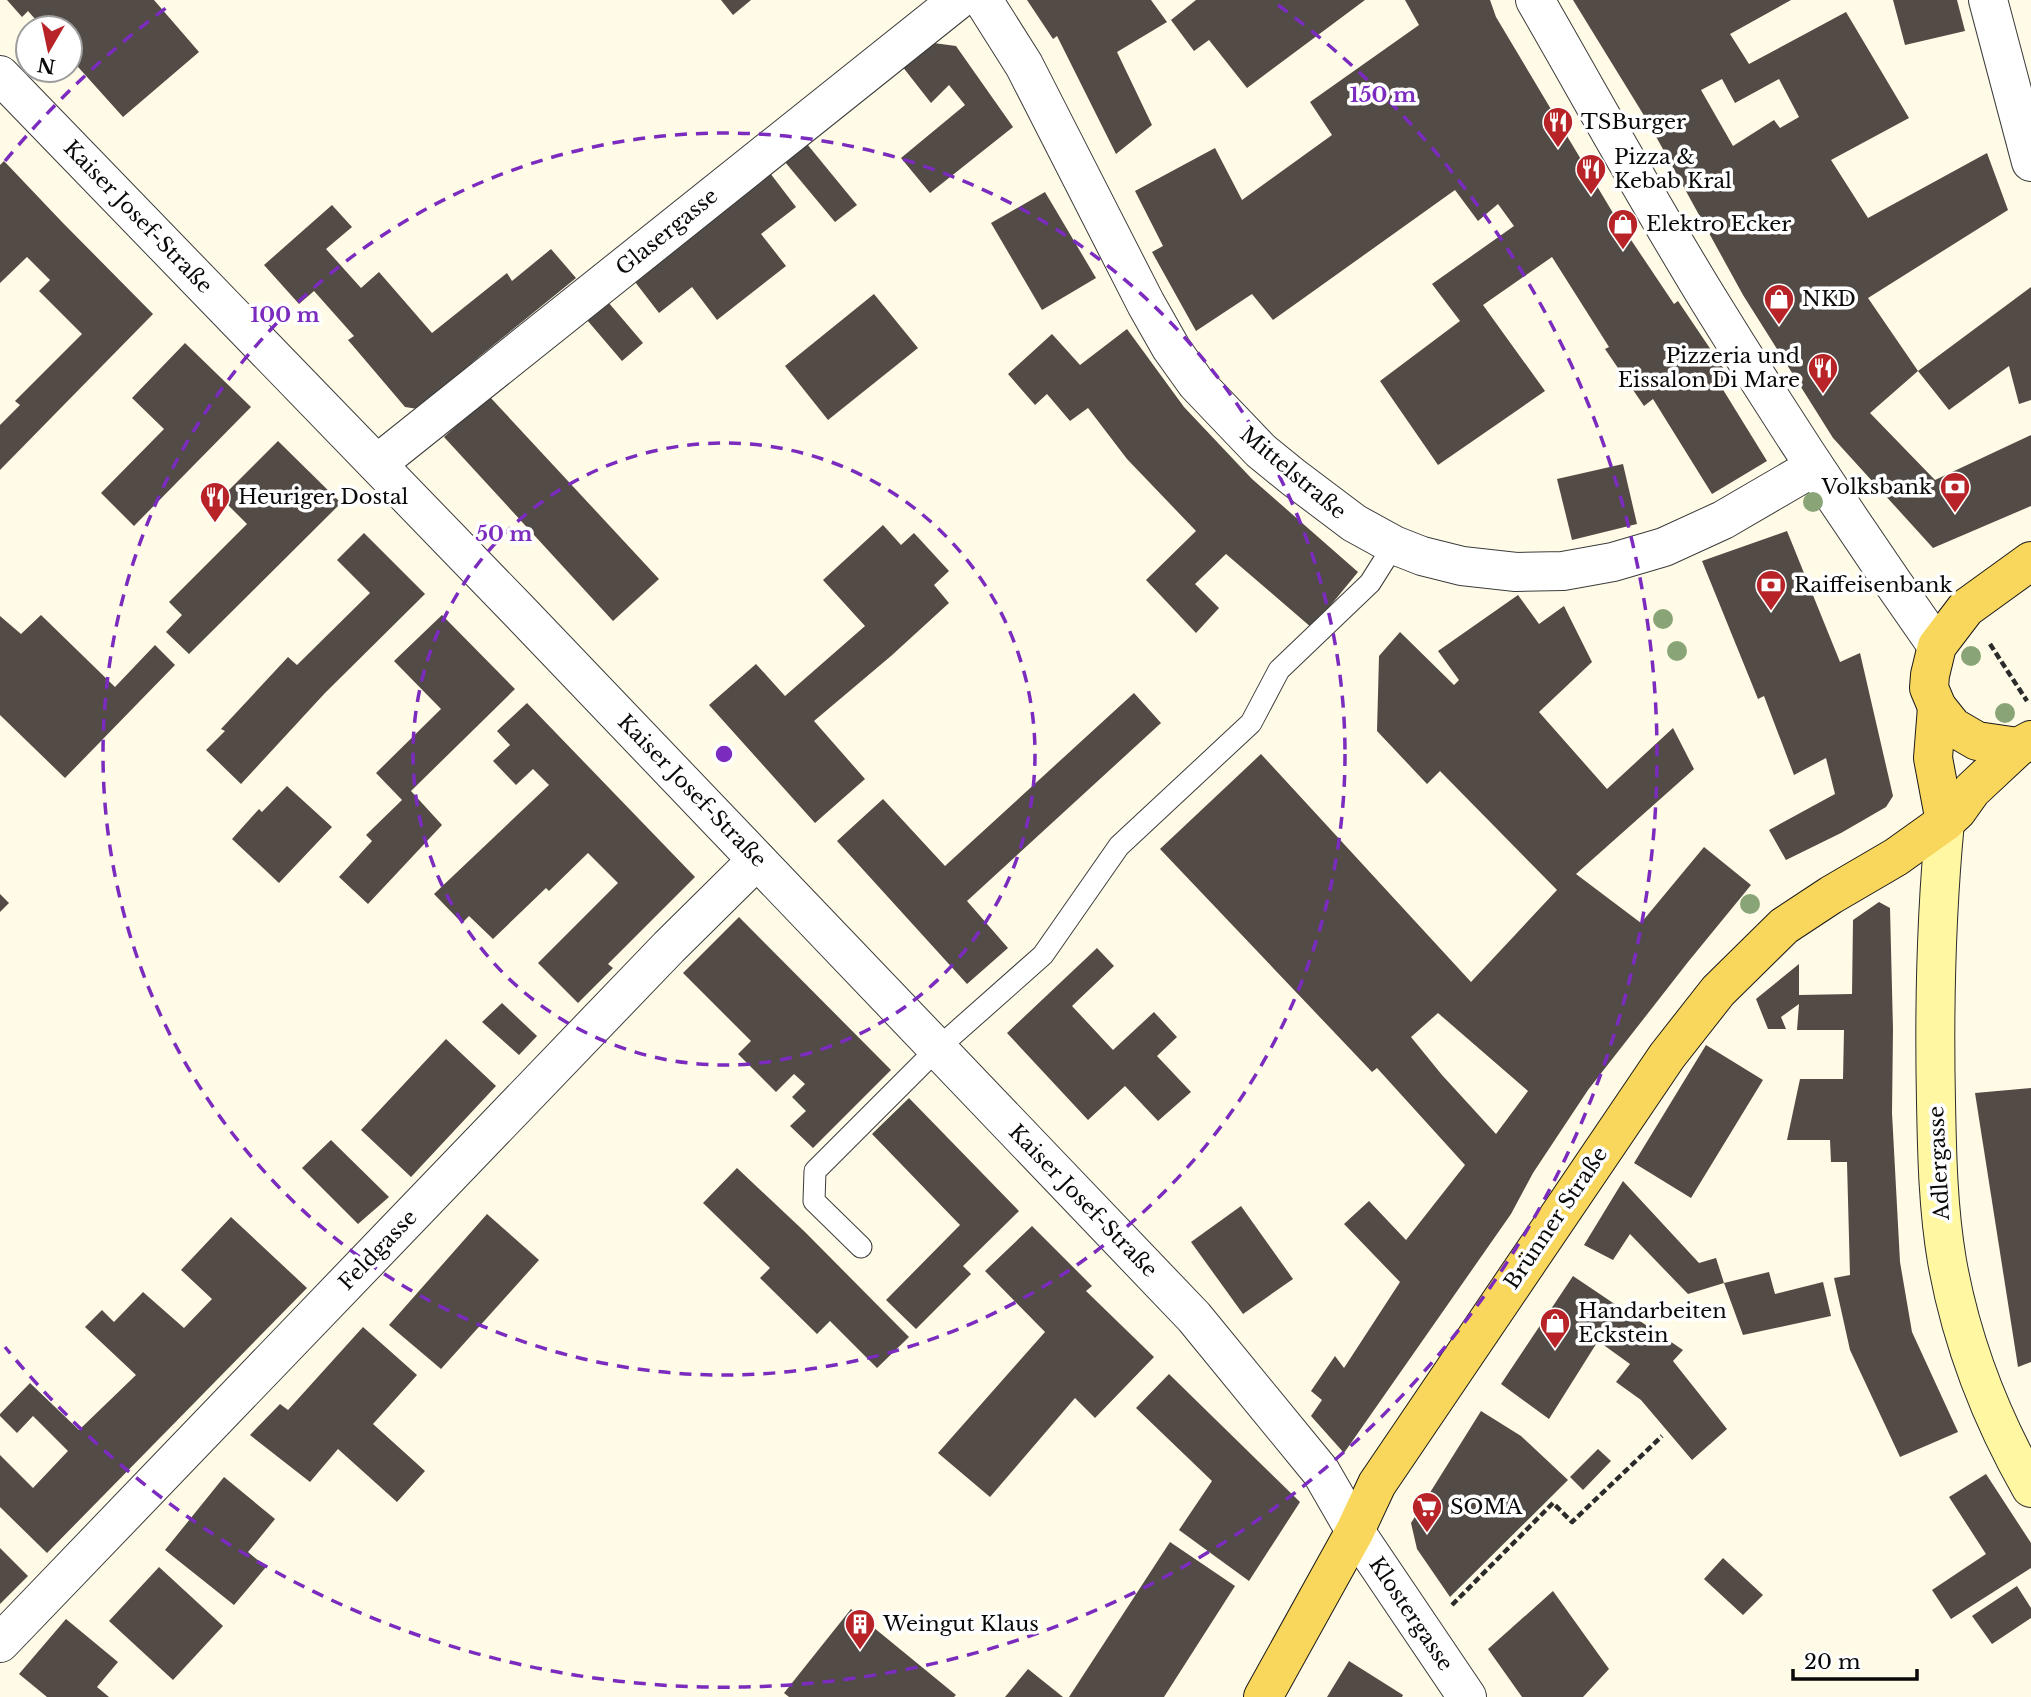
<svg xmlns="http://www.w3.org/2000/svg" width="2031" height="1697" font-family="'Libre Baskerville',serif">
	<style>
		.building { fill: #524b46; fill-rule: evenodd }
		.lines { fill: none; stroke-linecap: round; stroke-linejoin: round }
		.service-casing { stroke: #3c3c3c; stroke-width: 23 }
		.minor-casing { stroke: #3c3c3c; stroke-width: 40 }
		.tertiary-casing { stroke: #3c3c3c; stroke-width: 40 }
		.secondary-casing { stroke: #2b2b2b; stroke-width: 40 }
		.primary-casing { stroke: #1a1a1a; stroke-width: 40 }
		.path { stroke: #2b2b2b; stroke-width: 4.5; stroke-dasharray: 7 3.5; stroke-linecap: butt }
		.service { stroke: #fff; stroke-width: 21 }
		.minor { stroke: #fff; stroke-width: 38 }
		.tertiary { stroke: #fff; stroke-width: 38 }
		.secondary { stroke: #fff7a1; stroke-width: 38 }
		.primary { stroke: #f9d65c; stroke-width: 38 }
		.tree { fill: #89a577 }
		.ring { fill: none; stroke: #7b2cbf; stroke-width: 3.5; stroke-dasharray: 12 9 }
		.labels { text-anchor: middle; stroke-width: 7; stroke-linejoin: round; paint-order: stroke }
		.poi-label { font-size: 21px; fill: #090909; stroke: #fff; text-anchor: start }
		.street-label { font-size: 21px; fill: #090909; stroke: #fff }
		.centre { fill: #7b2cbf; stroke: #fff; stroke-width: 3.5 }
		.ring-label { font-size: 21px; text-anchor: middle; font-weight: bold; fill: #7b2cbf; stroke: #fff; stroke-width: 7; stroke-linejoin: round; paint-order: stroke }
	</style>
	<rect width="100%" height="100%" fill="#fffbe6"/>
	<g class="building">
		<path d="M7,0H154L199,52L123,117L70,58V28H43L28,11L22,17Z"/>
		<path d="M721,0H751L733,15Z"/>
		<path d="M1027,0H1151L1167,22L1117,52L1152,125L1116,154L1057,36L1053,39Z"/>
		<path d="M1196,0H1365L1247,88L1209,40L1194,51L1171,20Z"/>
		<path d="M1405,0H1490L1496,17L1613,213L1674,304L1678,301L1732,381L1722,388L1767,461L1712,494L1653,399L1644,406L1605,349L1609,347L1552,257L1483,305L1545,391L1438,465L1380,381L1460,321L1432,284L1514,226L1498,204L1478,221L1455,190L1273,320L1252,294L1196,331L1152,252L1163,246L1135,191L1215,148L1242,200L1332,135L1310,102L1419,25Z"/>
		<path d="M1573,0H1791L1730,34L1749,64L1846,12L1909,118L1831,160L1868,218L1987,153L2008,210L1868,298L1918,371L1870,413L1935,480L2031,435V506L1933,548L1833,438L1743,295L1648,122ZM1722,79L1735,103L1779,79L1799,117L1780,128L1774,120L1733,146L1701,90Z"/>
		<path d="M1893,0H1957L1965,31L1905,45Z"/>
		<path d="M926,42L956,46L1013,127L930,193L901,158L965,105L949,85L931,103L902,66Z"/>
		<path d="M807,144L857,205L835,222L785,162Z"/>
		<path d="M4,161L62,222L153,314L0,470V425L20,405L15,401L82,334L39,291L50,280L27,257L0,283V165Z"/>
		<path d="M770,173L796,207L761,234L786,266L717,320L692,287L659,313L632,278Z"/>
		<path d="M1045,192L1096,278L1042,310L991,223Z"/>
		<path d="M332,205L352,227L326,249L361,288L379,272L432,333L507,273L512,281L551,249L576,278L480,356L418,409L405,407L348,340L354,336L314,291L299,304L264,265Z"/>
		<path d="M2031,287V400L2019,404L2009,366L1949,410L1918,371Z"/>
		<path d="M874,294L918,348L828,420L785,366Z"/>
		<path d="M608,302L643,343L622,361L587,320Z"/>
		<path d="M1127,329L1184,407L1252,479L1358,572L1312,628L1226,554L1195,584L1219,608L1196,633L1146,580L1196,531L1127,459L1088,408L1070,421L1047,394L1035,405L1008,374L1052,334L1080,365Z"/>
		<path d="M185,343L251,407L134,526L101,493L164,429L132,398Z"/>
		<path d="M489,396L659,579L613,621L444,437Z"/>
		<path d="M278,441L341,503L189,654L166,632L182,615L169,602L247,524L221,498Z"/>
		<path d="M1623,464L1637,524L1572,540L1557,479Z"/>
		<path d="M883,525L901,545L914,533L949,571L934,585L949,603L891,656L814,721L865,779L815,823L709,705L756,664L785,696L865,626L823,580Z"/>
		<path d="M1787,531L1840,662L1860,653L1893,796L1886,807L1841,833L1786,860L1769,830L1835,794L1826,758L1794,775L1764,696L1758,699L1702,561Z"/>
		<path d="M364,533L425,594L325,693L241,784L206,750L225,731L221,729L288,657L297,665L370,593L337,560Z"/>
		<path d="M1518,595L1539,624L1564,606L1592,662L1539,712L1607,789L1673,728L1694,769L1576,874L1641,923L1704,847L1751,885L1688,962L1588,1090L1533,1173L1511,1214L1344,1453L1311,1416L1322,1400L1311,1391L1335,1356L1344,1368L1400,1282L1344,1224L1369,1201L1406,1240L1465,1165L1377,1068L1372,1072L1160,849L1261,754L1471,982L1557,890L1440,771L1427,784L1377,731L1379,656L1400,632L1454,685L1459,680L1438,651ZM1438,1013L1528,1091L1496,1134L1442,1075L1411,1037Z"/>
		<path d="M41,615L115,687L155,645L175,665L65,778L0,715V616L21,634Z"/>
		<path d="M442,615L515,689L411,791L442,825L368,904L339,877L372,841L366,835L402,800L376,773L441,709L394,661Z"/>
		<path d="M1134,693L1161,723L967,901L1008,948L967,984L837,841L883,799L945,866Z"/>
		<path d="M527,703L695,877L608,964L613,968L578,1003L538,963L618,883L588,853L549,891L546,888L493,939L469,916L462,923L434,894L549,785L533,769L516,785L493,761L510,745L497,731Z"/>
		<path d="M287,786L332,827L279,883L232,839L259,809L262,812Z"/>
		<path d="M0,894L9,903L0,912Z"/>
		<path d="M1879,902L1890,908L1893,1029L1892,1113L1900,1262L1912,1332L1958,1432L1900,1457L1850,1350L1834,1278L1850,1275L1847,1162H1831L1830,1140H1787L1800,1079H1843L1844,1030H1797L1799,1004L1781,1017L1786,1029H1768L1756,999L1799,964V995L1852,994L1853,920Z"/>
		<path d="M739,917L891,1070L813,1148L790,1126L806,1111L792,1097L805,1084L794,1074L776,1092L738,1054L751,1041L683,973Z"/>
		<path d="M1097,948L1114,966L1072,1006L1113,1050L1154,1012L1177,1037L1157,1056L1191,1092L1158,1121L1125,1086L1088,1120L1007,1033Z"/>
		<path d="M502,1003L537,1036L519,1055L482,1022Z"/>
		<path d="M446,1039L496,1086L411,1177L361,1130Z"/>
		<path d="M1706,1045L1763,1080L1691,1198L1634,1163Z"/>
		<path d="M2031,1088V1362L2018,1367L1975,1093Z"/>
		<path d="M909,1098L1019,1211L963,1266L971,1274L916,1329L886,1300L960,1225L872,1134Z"/>
		<path d="M331,1140L389,1197L358,1224L302,1168Z"/>
		<path d="M737,1168L805,1232L909,1337L877,1368L830,1321L817,1334L760,1278L770,1268L703,1203Z"/>
		<path d="M1623,1181L1699,1263L1716,1258L1724,1283L1688,1294L1630,1234L1613,1260L1584,1245Z"/>
		<path d="M1241,1206L1293,1279L1243,1314L1191,1242Z"/>
		<path d="M487,1214L539,1260L441,1369L389,1325Z"/>
		<path d="M231,1217L307,1288L47,1553L0,1507V1455L33,1488L68,1451L33,1416L17,1433L0,1416V1414L30,1383L79,1430L136,1375L85,1327L102,1310L114,1322L143,1292L184,1328L212,1299L181,1270Z"/>
		<path d="M1032,1226L1092,1286L1086,1291L1154,1357L1095,1418L1075,1398L990,1497L938,1453L1045,1332L985,1271Z"/>
		<path d="M1769,1272L1775,1294L1823,1282L1831,1316L1743,1335L1724,1283Z"/>
		<path d="M1573,1276L1683,1350L1673,1361L1727,1429L1692,1460L1641,1400L1616,1382L1630,1364L1598,1341L1549,1419L1501,1384Z"/>
		<path d="M363,1327L417,1375L373,1424L425,1471L397,1502L338,1449L310,1482L250,1435L280,1404L288,1410Z"/>
		<path d="M1169,1374L1300,1502L1249,1581L1179,1530L1212,1481L1136,1408Z"/>
		<path d="M1481,1411L1521,1436L1568,1480L1450,1597L1417,1549L1411,1523Z"/>
		<path d="M1598,1449L1611,1461L1583,1490L1570,1477Z"/>
		<path d="M1986,1474L2031,1543V1568L1951,1619L1932,1590L1986,1554L1949,1497Z"/>
		<path d="M224,1477L275,1519L248,1552L266,1567L234,1605L165,1550Z"/>
		<path d="M1170,1542L1235,1586L1164,1697H1069Z"/>
		<path d="M0,1548L28,1576L0,1604Z"/>
		<path d="M1723,1558L1763,1595L1743,1615L1704,1579Z"/>
		<path d="M159,1567L223,1626L173,1680L109,1621Z"/>
		<path d="M2017,1586L2031,1608V1618L1992,1644L1972,1616Z"/>
		<path d="M1553,1591L1609,1669L1583,1697H1522L1488,1649Z"/>
		<path d="M851,1609L956,1695L954,1697H789L784,1693Z"/>
		<path d="M66,1619L118,1662L97,1687L109,1697H47L19,1674Z"/>
		<path d="M1349,1661L1403,1695L1402,1697H1327Z"/>
		<path d="M1028,1669L1063,1697H1005Z"/>
	</g>
	<g class="lines">
		<g class="service-casing">
			<path id="service" d="M861,1247L814,1201L815,1171L937,1049L1043,955L1119,846L1251,723L1279,670L1370,583L1394,545"/>
		</g>
		<g class="minor-casing">
			<g id="minor">
				<path d="M983,0L1024,65L1146,304L1171,348L1196,383L1261,451L1293,477L1354,523L1394,545L1422,556L1462,566L1516,572L1563,571L1613,562L1664,547L1723,520L1814,467"/>
				<path d="M1535,0C1593,101 1649,203 1710,302C1782,419 1858,534 1937,646"/>
				<path d="M1988,0L2031,162"/>
				<path d="M377,464L958,0"/>
				<path d="M0,1643L669,947L757,860"/>
			</g>
		</g>
		<g class="tertiary-casing">
			<path id="tertiary" d="M0,75L519,611L1194,1317L1321,1472L1355,1531L1467,1697"/>
		</g>
		<g class="secondary-casing">
			<path id="secondary" d="M1945,822C1936,915 1934,1008 1936,1102C1937,1155 1938,1208 1947,1261C1961,1340 1991,1418 2031,1488"/>
		</g>
		<g class="primary-casing">
			<g id="primary">
				<path d="M1937,707L1933,758L1945,822"/>
				<path d="M2018,747L1977,741L1953,727L1937,707L1929,688L1930,675L1937,646L1966,608L2031,561"/>
				<path d="M1263,1697L1355,1531L1377,1484L1667,1056L1718,991L1784,926L1831,895L1896,857L1945,822L1957,811L1972,790L2018,747L2031,740"/>
			</g>
		</g>
		<g class="path">
			<path d="M1990,644L2027,701"/>
			<path d="M1452,1605L1553,1503L1572,1522L1662,1436"/>
		</g>
		<use href="#service" class="service"/>
		<use href="#minor" class="minor"/>
		<use href="#tertiary" class="tertiary"/>
		<use href="#secondary" class="secondary"/>
		<use href="#primary" class="primary"/>
	</g>
	<g class="tree">
		<circle cx="1813" cy="502" r="10"/>
		<circle cx="1663" cy="619" r="10"/>
		<circle cx="1677" cy="651" r="10"/>
		<circle cx="1971" cy="656" r="10"/>
		<circle cx="2005" cy="713" r="10"/>
		<circle cx="1750" cy="904" r="10"/>
	</g>
	<g class="ring">
		<circle cx="724" cy="754" r="311"/>
		<circle cx="724" cy="754" r="621"/>
		<path d="M5 161A932 932 0 0 1 170 5M1278 5A932 932 0 1 1 5 1347"/>
	</g>
	<defs>
		<g id="restaurant-pin" transform="scale(1.575)"><path d="M0 17L-7.5 6A9.5 9.5 0 1 1 7.5 6Z" fill="#b82327" stroke="#fff"/><path d="M-5-6h1v4h1v-4h1v4h1v-4h1v5L-1.5 .5V6h-2V.5L-5-1ZM5-6V6H3V1.5H1.5Q1.5-4 5-6Z" fill="#fff"/></g>
		<g id="shop-pin" transform="scale(1.575)"><path d="M0 17L-7.5 6A9.5 9.5 0 1 1 7.5 6Z" fill="#b82327" stroke="#fff"/><path d="M-5-2.5h2.3a2.7 3.5 0 0 1 5.4 0H5L5.5 6h-11ZM-1.5-2.5h3a1.5 2.3 0 0 0-3 0Z" fill="#fff"/></g>
		<g id="bank-pin" transform="scale(1.575)"><path d="M0 17L-7.5 6A9.5 9.5 0 1 1 7.5 6Z" fill="#b82327" stroke="#fff"/><path d="M-6-4H6V4H-6ZM0-2.3a2.3 2.3 0 1 0 0 4.6a2.3 2.3 0 1 0 0-4.6Z" fill="#fff"/></g>
		<g id="supermarket-pin" transform="scale(1.575)"><path d="M0 17L-7.5 6A9.5 9.5 0 1 1 7.5 6Z" fill="#b82327" stroke="#fff"/><path d="M-6-5.5h2.5l.6 2H6L4.5 2H-2.5L-4.4-4H-6ZM-1.5 3.2a1.3 1.3 0 1 0 .1 0ZM3 3.2a1.3 1.3 0 1 0 .1 0Z" fill="#fff"/></g>
		<g id="building-pin" transform="scale(1.575)"><path d="M0 17L-7.5 6A9.5 9.5 0 1 1 7.5 6Z" fill="#b82327" stroke="#fff"/><path d="M-4-6H4V6H1V3H-1V6H-4ZM-2.5-4.3h1.7v1.8h-1.7ZM.8-4.3h1.7v1.8H.8ZM-2.5-1h1.7V.8h-1.7ZM.8-1h1.7V.8H.8Z" fill="#fff"/></g>
	</defs>
	<g fill-rule="evenodd">
		<use href="#restaurant-pin" x="1558" y="122"/>
		<use href="#restaurant-pin" x="1591" y="169"/>
		<use href="#shop-pin" x="1623" y="224"/>
		<use href="#shop-pin" x="1779" y="299"/>
		<use href="#restaurant-pin" x="1823" y="368"/>
		<use href="#bank-pin" x="1955" y="487"/>
		<use href="#restaurant-pin" x="215" y="497"/>
		<use href="#bank-pin" x="1771" y="585"/>
		<use href="#shop-pin" x="1555" y="1323"/>
		<use href="#supermarket-pin" x="1427" y="1507"/>
		<use href="#building-pin" x="860" y="1624"/>
	</g>
	<g class="labels">
		<g class="poi-label">
			<text x="1581" y="129">TSBurger</text>
			<text x="1614" y="164">Pizza &amp;<tspan x="1614" dy="24">Kebab Kral</tspan></text>
			<text x="1646" y="231">Elektro Ecker</text>
			<text x="1802" y="306">NKD</text>
			<text x="1800" y="363" text-anchor="end">Pizzeria und<tspan x="1800" dy="24">Eissalon Di Mare</tspan></text>
			<text x="1932" y="494" text-anchor="end">Volksbank</text>
			<text x="238" y="504">Heuriger Dostal</text>
			<text x="1794" y="592">Raiffeisenbank</text>
			<text x="1578" y="1318">Handarbeiten<tspan x="1578" dy="24">Eckstein</tspan></text>
			<text x="1450" y="1514">SOMA</text>
			<text x="883" y="1631">Weingut Klaus</text>
		</g>
		<g class="street-label">
			<text transform="translate(138 217) rotate(46)" y="7">Kaiser Josef-Straße</text>
			<text transform="translate(667 232) rotate(-39)" y="7">Glasergasse</text>
			<text transform="translate(1293 473) rotate(40)" y="7">Mittelstraße</text>
			<text transform="translate(692 791) rotate(46)" y="7">Kaiser Josef-Straße</text>
			<text transform="translate(1939 1163) rotate(-93)" y="7">Adlergasse</text>
			<text transform="translate(1083 1201) rotate(46)" y="7">Kaiser Josef-Straße</text>
			<text transform="translate(1556 1218) rotate(-56)" y="7">Brünner Straße</text>
			<text transform="translate(378 1250) rotate(-46)" y="7">Feldgasse</text>
			<text transform="translate(1411 1614) rotate(56)" y="7">Klostergasse</text>
		</g>
	</g>
	<circle cx="724" cy="754" r="10" class="centre"/>
	<g class="ring-label">
		<text x="1383" y="102">150 m</text>
		<text x="285" y="322">100 m</text>
		<text x="504" y="541">50 m</text>
	</g>
	<g transform="translate(49 49) rotate(189)"><circle r="33" fill="#ffffff" stroke="#9d9d9d" stroke-width="2"/>
	<path d="M0-5L12 26L0 18L-12 26Z" fill="#b82327"/>
	<text y="-10" font-size="19" font-weight="bold" text-anchor="middle" fill="#090909">N</text>
	</g>
	<path d="M1793 1669v10h124v-10" fill="none" stroke="#090909" stroke-width="3.5"/>
	<text x="1804" y="1669" font-size="21" fill="#090909" stroke="#ffffff" stroke-width="5" paint-order="stroke">20 m</text>
</svg>
